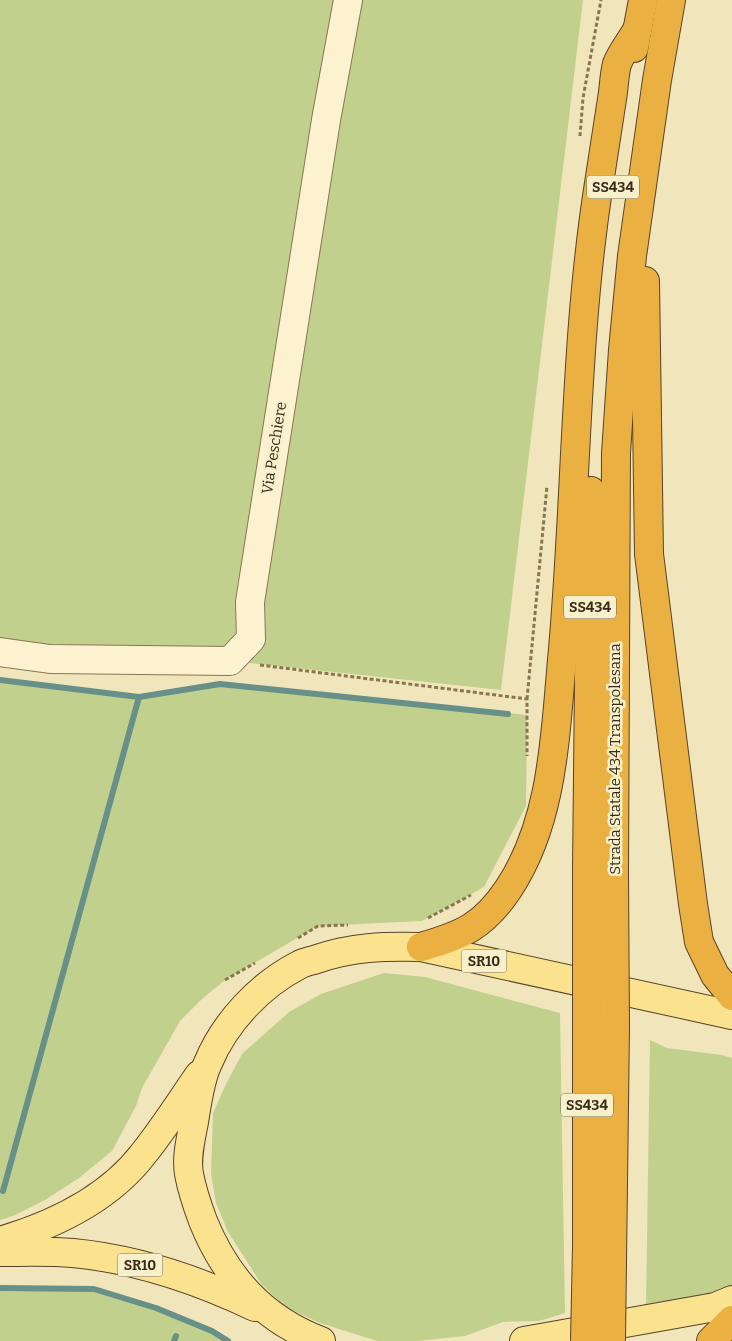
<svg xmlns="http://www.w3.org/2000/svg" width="732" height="1341" font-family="Bitter,serif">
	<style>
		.green { fill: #c2d08e }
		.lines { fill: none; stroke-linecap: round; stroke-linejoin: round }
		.stream { stroke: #679089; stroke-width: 6 }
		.minor-casing { stroke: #8a7553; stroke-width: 30 }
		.major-casing { stroke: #574229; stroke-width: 30 }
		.highway-casing { stroke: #574229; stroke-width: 30 }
		.path { stroke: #8a7553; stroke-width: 3; stroke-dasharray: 4 2.5; stroke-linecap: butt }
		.minor { stroke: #fcf2cf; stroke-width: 28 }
		.major { stroke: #fae28e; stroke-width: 28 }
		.highway { stroke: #eab042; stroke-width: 28 }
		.highway-bridge-casing { stroke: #574229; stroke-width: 30; stroke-linecap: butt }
		.highway-bridge { stroke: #eab042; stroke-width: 28 }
		.labels { text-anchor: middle; stroke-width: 5; stroke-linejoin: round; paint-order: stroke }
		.shield { fill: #f8efcb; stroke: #72664f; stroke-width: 1 }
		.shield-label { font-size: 14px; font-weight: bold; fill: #382b1a }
		.street-label { font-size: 15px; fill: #382b1a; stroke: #f8efcb }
	</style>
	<rect width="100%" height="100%" fill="#f1e6bb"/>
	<g class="green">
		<path d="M0,0H583L501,690L230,661L0,652Z"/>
		<path d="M0,680L139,697L220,684L527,715L526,806L484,887L422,921L318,926L225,980L201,1000L180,1021L142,1088L136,1106L112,1151L79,1178L45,1200L13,1216L0,1220Z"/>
		<path d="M384,973L425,977L560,1013L565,1313L539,1321L503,1322L465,1336L418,1341H377L320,1323L287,1308L262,1285L228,1232L216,1203L211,1174L213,1113L226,1084L242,1054L289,1012L321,994Z"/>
		<path d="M650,1040L667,1048L722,1055L732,1058V1285L710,1295L646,1304Z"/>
		<path d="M0,1288L94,1289L156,1308L212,1331L228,1341H0Z"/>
	</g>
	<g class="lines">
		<g class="stream">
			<path d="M0,680L139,697L220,684L508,714"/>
			<path d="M3,1191L139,697"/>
			<path d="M0,1288L94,1289L156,1308L212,1331L228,1341"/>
			<path d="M174,1341L176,1336"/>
		</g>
		<g class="minor-casing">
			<path id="minor" d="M0,652L50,659L230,661L251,639L250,602L326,120L348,0"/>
		</g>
		<g class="major-casing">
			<g id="major">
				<path d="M0,1241C54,1225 109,1199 144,1153C164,1128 181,1101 199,1075"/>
				<path d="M0,1252C24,1252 49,1251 73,1253C136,1259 198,1280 255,1307"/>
				<path d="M321,1341C263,1319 226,1278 203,1221C197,1205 192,1190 189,1174C186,1157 191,1138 194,1122C197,1104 200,1079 208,1063C225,1022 260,985 299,965C304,962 311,961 317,959C352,947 384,946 421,947L732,1015"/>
				<path d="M524,1341L715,1307L732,1300"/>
			</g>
		</g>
		<g class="highway-casing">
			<g id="highway">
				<path d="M634,48L643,0"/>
				<path d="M645,281L649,554L693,904L699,942L715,975L732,996"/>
				<path d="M587,869L591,491"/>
				<path d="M614,872L616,453L623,350L632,256L657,80L671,0"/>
				<path d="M421,947C463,935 484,926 509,888C553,821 555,737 562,660C577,499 574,337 600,177C604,151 608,125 612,99C614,88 614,75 617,64C621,53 631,41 637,30"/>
				<path d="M711,1341L732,1320"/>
			</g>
		</g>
		<g class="path">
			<path d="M580,136L583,98L601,0"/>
			<path d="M260,665L527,699V756"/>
			<path d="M527,699L547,486"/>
			<path d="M428,918L471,895"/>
			<path d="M298,938L318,926L348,925"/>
			<path d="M225,980L255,963"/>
		</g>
		<use href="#minor" class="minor"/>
		<use href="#major" class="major"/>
		<use href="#highway" class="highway"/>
		<g class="highway-bridge-casing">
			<g id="highway-bridge">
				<path d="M585,1341L587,1246V869"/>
				<path d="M611,1341L615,1027L614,872"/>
			</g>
		</g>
		<use href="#highway-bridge" class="highway-bridge"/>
	</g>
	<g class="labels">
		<g class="shield">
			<rect x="587" y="175.5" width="52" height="23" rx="4"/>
			<rect x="564" y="595.5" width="52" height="23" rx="4"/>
			<rect x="461.5" y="949.5" width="45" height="23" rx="4"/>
			<rect x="561" y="1093.5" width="52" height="23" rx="4"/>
			<rect x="117.5" y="1253.5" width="45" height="23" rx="4"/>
		</g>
		<g class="shield-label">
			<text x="613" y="192">SS434</text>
			<text x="590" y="612">SS434</text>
			<text x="484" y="966">SR10</text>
			<text x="587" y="1110">SS434</text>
			<text x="140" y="1270">SR10</text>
		</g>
		<g class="street-label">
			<text transform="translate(274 448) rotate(-81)" y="5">Via Peschiere</text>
			<text transform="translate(615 759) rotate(-90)" y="5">Strada Statale 434 Transpolesana</text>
		</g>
	</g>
</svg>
